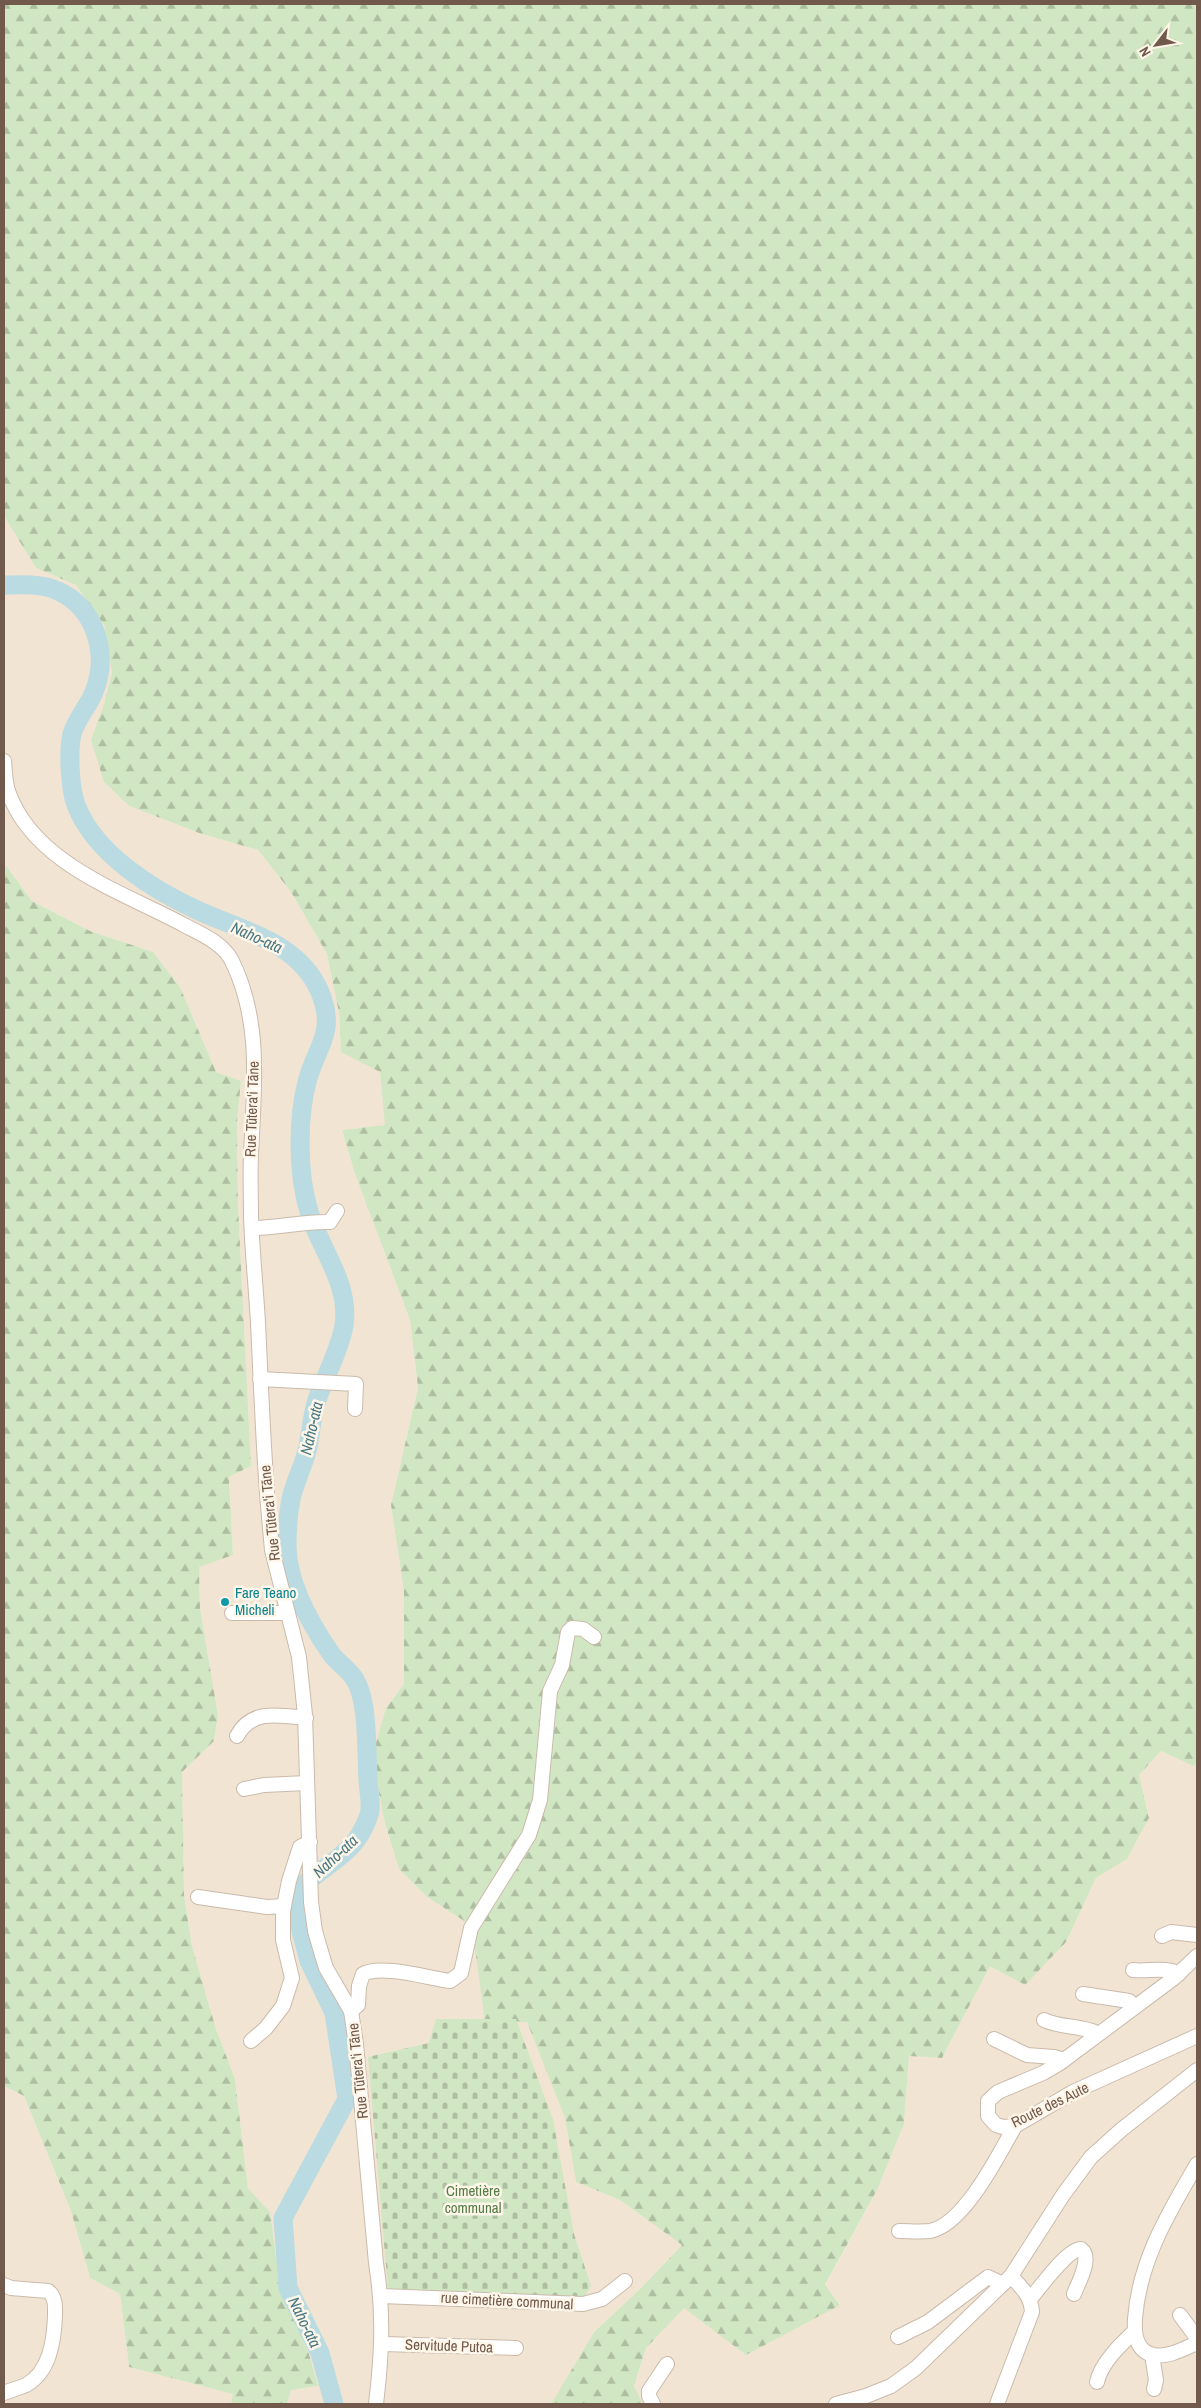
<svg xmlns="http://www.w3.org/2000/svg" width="1201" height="2408" font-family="'Archivo Narrow',sans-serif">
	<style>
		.residential { fill: #f1e4d2 }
		.forest { fill: url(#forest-firs) }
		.cemetery { fill: url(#cemetery-stones) }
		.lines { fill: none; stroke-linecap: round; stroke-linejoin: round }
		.river { stroke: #badbe2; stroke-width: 19 }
		.minor-casing { stroke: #cbbaab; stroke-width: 16 }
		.minor { stroke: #fff; stroke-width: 14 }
		.culture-dot { fill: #0f9aa8; stroke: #fef6e9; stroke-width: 2 }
		.labels { text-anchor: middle; stroke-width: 5; stroke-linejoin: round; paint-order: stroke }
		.street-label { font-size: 15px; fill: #71594b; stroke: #fef6e9 }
		.culture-label { font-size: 15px; fill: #0d838f; stroke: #fef6e9; text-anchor: start }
		.park-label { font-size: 15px; fill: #557b47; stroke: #fef6e9 }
		.water-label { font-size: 16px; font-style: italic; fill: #477782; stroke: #fef6e9 }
	</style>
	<defs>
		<pattern id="forest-firs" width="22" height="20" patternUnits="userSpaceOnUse" patternTransform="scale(1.25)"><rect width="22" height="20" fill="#d1e7c3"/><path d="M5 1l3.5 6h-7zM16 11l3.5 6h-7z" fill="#aebea0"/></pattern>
		<pattern id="cemetery-stones" width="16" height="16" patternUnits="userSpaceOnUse" patternTransform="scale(1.25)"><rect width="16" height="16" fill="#d1e7c3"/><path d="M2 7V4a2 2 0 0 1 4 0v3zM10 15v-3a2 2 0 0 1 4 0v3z" fill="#aebea0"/></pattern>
	</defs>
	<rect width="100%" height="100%" fill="#faf2e3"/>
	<g class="residential">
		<path d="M4,516L36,568L76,585L104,625L112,672L104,704V782L129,806L199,833L258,850L291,892L327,954L339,1013L341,1051L380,1072L386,1125L342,1130L355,1174L410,1320L418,1388L391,1505L404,1592V1684L386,1708L373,1757L385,1825L399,1869L427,1897L472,1926L527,2021L565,2118L576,2182L620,2200L682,2245L642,2287L594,2332L551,2404H287L291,2390L317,2386L309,2354L280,2285L270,2212L248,2188L235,2079L216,2029L192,1946L184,1895L182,1772L214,1741L218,1715L200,1608L199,1566L233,1555L229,1477L251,1466L238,1205L237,1122L241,1081L216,1072L180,987L153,952L90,931L32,901L4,863Z"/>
		<path d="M1161,1751L1193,1766L1197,1763V2404H643L634,2386L646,2348L684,2307L746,2355L840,2304L825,2286L878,2188L904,2124L909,2055L942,2058L990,1966L1066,1942L1096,1878L1127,1859L1149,1818L1139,1775Z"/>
		<path d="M4,2086L24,2096L71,2211L90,2278L120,2294L129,2367L234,2394L231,2404H4Z"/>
	</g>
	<g class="forest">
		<path d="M4,4H1197V1763L1193,1766L1161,1751L1139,1775L1149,1818L1127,1859L1096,1878L1066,1942L1025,1985L990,1966L942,2058L909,2056L904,2124L878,2188L825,2285L840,2305L746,2355L684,2308L646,2348L634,2386L643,2404H551L594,2332L642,2287L682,2245L620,2200L576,2182L565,2118L527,2022H485L472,1926L427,1897L399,1869L385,1824L372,1757L386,1708L404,1684V1592L391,1505L418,1388L410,1320L355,1174L342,1130L385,1125L380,1072L341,1052L339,1013L327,954L291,892L258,850L199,833L129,806L104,782L91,740L104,704L112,672L104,625L76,585L36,568L4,516Z"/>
		<path d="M4,863L32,901L90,931L153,952L180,987L216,1072L241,1081L237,1122L238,1205L251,1466L229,1477L233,1555L199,1567L200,1608L218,1715L214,1741L182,1772L184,1895L192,1946L216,2029L235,2079L248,2188L270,2212L280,2285L309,2354L318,2386L291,2390L287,2404H231L233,2394L129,2367L120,2294L90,2278L71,2211L24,2096L4,2086Z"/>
	</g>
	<path class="cemetery" d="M436,2019H516L553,2120L574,2234L591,2286L584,2298L388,2289L368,2057L429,2043Z"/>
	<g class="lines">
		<path class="river" d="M4,585C22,585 42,583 58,591C96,608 109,655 94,692C88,707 76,719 72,734C68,751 70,789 76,805C95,854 153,890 199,911C243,931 299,942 320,992C337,1034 316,1046 307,1082C302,1101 300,1125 300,1144C300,1168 303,1193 310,1215C322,1252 350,1284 344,1326C339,1352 325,1376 317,1400C312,1415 311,1431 308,1447C304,1465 295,1481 291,1499C288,1514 287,1532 287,1547C288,1584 311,1625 332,1655C338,1663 348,1669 354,1678C369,1700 366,1751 368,1778C368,1788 371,1800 370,1810C369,1818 362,1832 357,1839C344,1857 320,1870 303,1885L298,1894L297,1905L301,1931L309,1961L334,2013L347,2099L283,2218L288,2288L320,2353L334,2404"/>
		<g class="minor-casing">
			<g id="minor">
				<path d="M4,761C5,771 5,782 8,791C33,864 123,892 184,925C201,934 223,943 232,961C262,1022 254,1088 251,1154C250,1174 251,1194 251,1215C252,1251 256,1287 258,1323C261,1384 263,1445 268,1506L272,1550L299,1657L305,1715L311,1902L315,1931L322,1955L326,1968L351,2011L356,2044L376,2263C384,2313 382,2354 376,2404"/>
				<path d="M252,1228C278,1228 304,1221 330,1222L337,1211"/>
				<path d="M260,1379L356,1384L355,1409"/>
				<path d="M232,1613H286"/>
				<path d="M237,1736C251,1709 279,1715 306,1718"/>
				<path d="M244,1789L264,1785L307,1783"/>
				<path d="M198,1897L267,1907L284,1906"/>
				<path d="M1162,1936L1171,1932L1197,1935"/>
				<path d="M1197,1956L1174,1978L1060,2063L1043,2073L998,2092L988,2101V2116L996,2125L1003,2127L1015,2126L1073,2092L1197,2036"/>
				<path d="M1133,1970C1146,1972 1168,1966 1179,1974"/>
				<path d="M1083,1994L1129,2001L1135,2007"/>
				<path d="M351,2011L358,2005L359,1986L363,1974C381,1964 428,1978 450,1981L461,1973L471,1928L529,1835L540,1800L550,1691L562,1665L568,1632L572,1628L583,1629L594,1637"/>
				<path d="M1044,2020C1061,2028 1080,2025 1097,2033"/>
				<path d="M994,2039L1027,2055L1054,2057L1064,2060"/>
				<path d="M251,2041L266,2028L283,2006L292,1978L283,1940V1911L289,1881L300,1847L310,1842"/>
				<path d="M1197,2164C1169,2212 1139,2261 1135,2319C1134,2333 1136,2352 1154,2355C1168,2358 1185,2348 1197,2343"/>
				<path d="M899,2231C909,2231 920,2232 930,2231C964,2225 999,2154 1015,2126"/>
				<path d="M4,2285L11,2288L48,2291C56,2297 55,2307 55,2316C54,2340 50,2372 26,2385C19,2388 11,2390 4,2393"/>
				<path d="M381,2296L583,2304L602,2299L625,2281"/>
				<path d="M1030,2299C1040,2288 1067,2249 1081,2249C1093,2258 1078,2283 1074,2294"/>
				<path d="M1180,2315L1197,2338"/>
				<path d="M898,2337L928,2322L988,2277L1003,2284"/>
				<path d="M383,2344L516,2348"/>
				<path d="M1152,2355L1156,2380L1154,2389"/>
				<path d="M1097,2382C1101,2363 1121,2344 1134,2332"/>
				<path d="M653,2404L649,2396V2391L667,2364"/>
				<path d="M836,2404L866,2396L891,2386L916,2368L1011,2276L1063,2195L1091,2157L1121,2130L1197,2070"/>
				<path d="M997,2404L1032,2312C1031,2296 1022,2288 1011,2276"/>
			</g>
		</g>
		<use href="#minor" class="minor"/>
	</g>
	<circle class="culture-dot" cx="225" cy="1602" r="5"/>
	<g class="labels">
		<g class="street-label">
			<text transform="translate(252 1109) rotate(-88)" y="5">Rue Tūtera'i Tāne</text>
			<text transform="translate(270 1513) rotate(-96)" y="5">Rue Tūtera'i Tāne</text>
			<text transform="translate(358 2071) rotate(-96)" y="5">Rue Tūtera'i Tāne</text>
			<text transform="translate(1050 2105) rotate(-26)" y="5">Route des Aute</text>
			<text transform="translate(507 2301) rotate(3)" y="5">rue cimetière communal</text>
			<text transform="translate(449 2346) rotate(2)" y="5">Servitude Putoa</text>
		</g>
		<g class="culture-label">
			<text x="235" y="1598">Fare Teano<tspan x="235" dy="17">Micheli</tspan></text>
		</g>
		<g class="park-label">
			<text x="473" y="2196">Cimetière<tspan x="473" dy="17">communal</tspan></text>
		</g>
		<g class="water-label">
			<text transform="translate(257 937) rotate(24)" y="6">Naho-ata</text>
			<text transform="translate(311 1428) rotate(-77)" y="6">Naho-ata</text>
			<text transform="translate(335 1856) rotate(-43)" y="6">Naho-ata</text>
			<text transform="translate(305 2322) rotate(64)" y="6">Naho-ata</text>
		</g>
	</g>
	<rect width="1201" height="2408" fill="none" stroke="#71594b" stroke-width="10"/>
	<g transform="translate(1156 45) rotate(239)" stroke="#fef6e9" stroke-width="4" paint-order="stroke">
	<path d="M0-4L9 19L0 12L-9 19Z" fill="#71594b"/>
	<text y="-8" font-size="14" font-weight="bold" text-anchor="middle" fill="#71594b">N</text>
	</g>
</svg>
